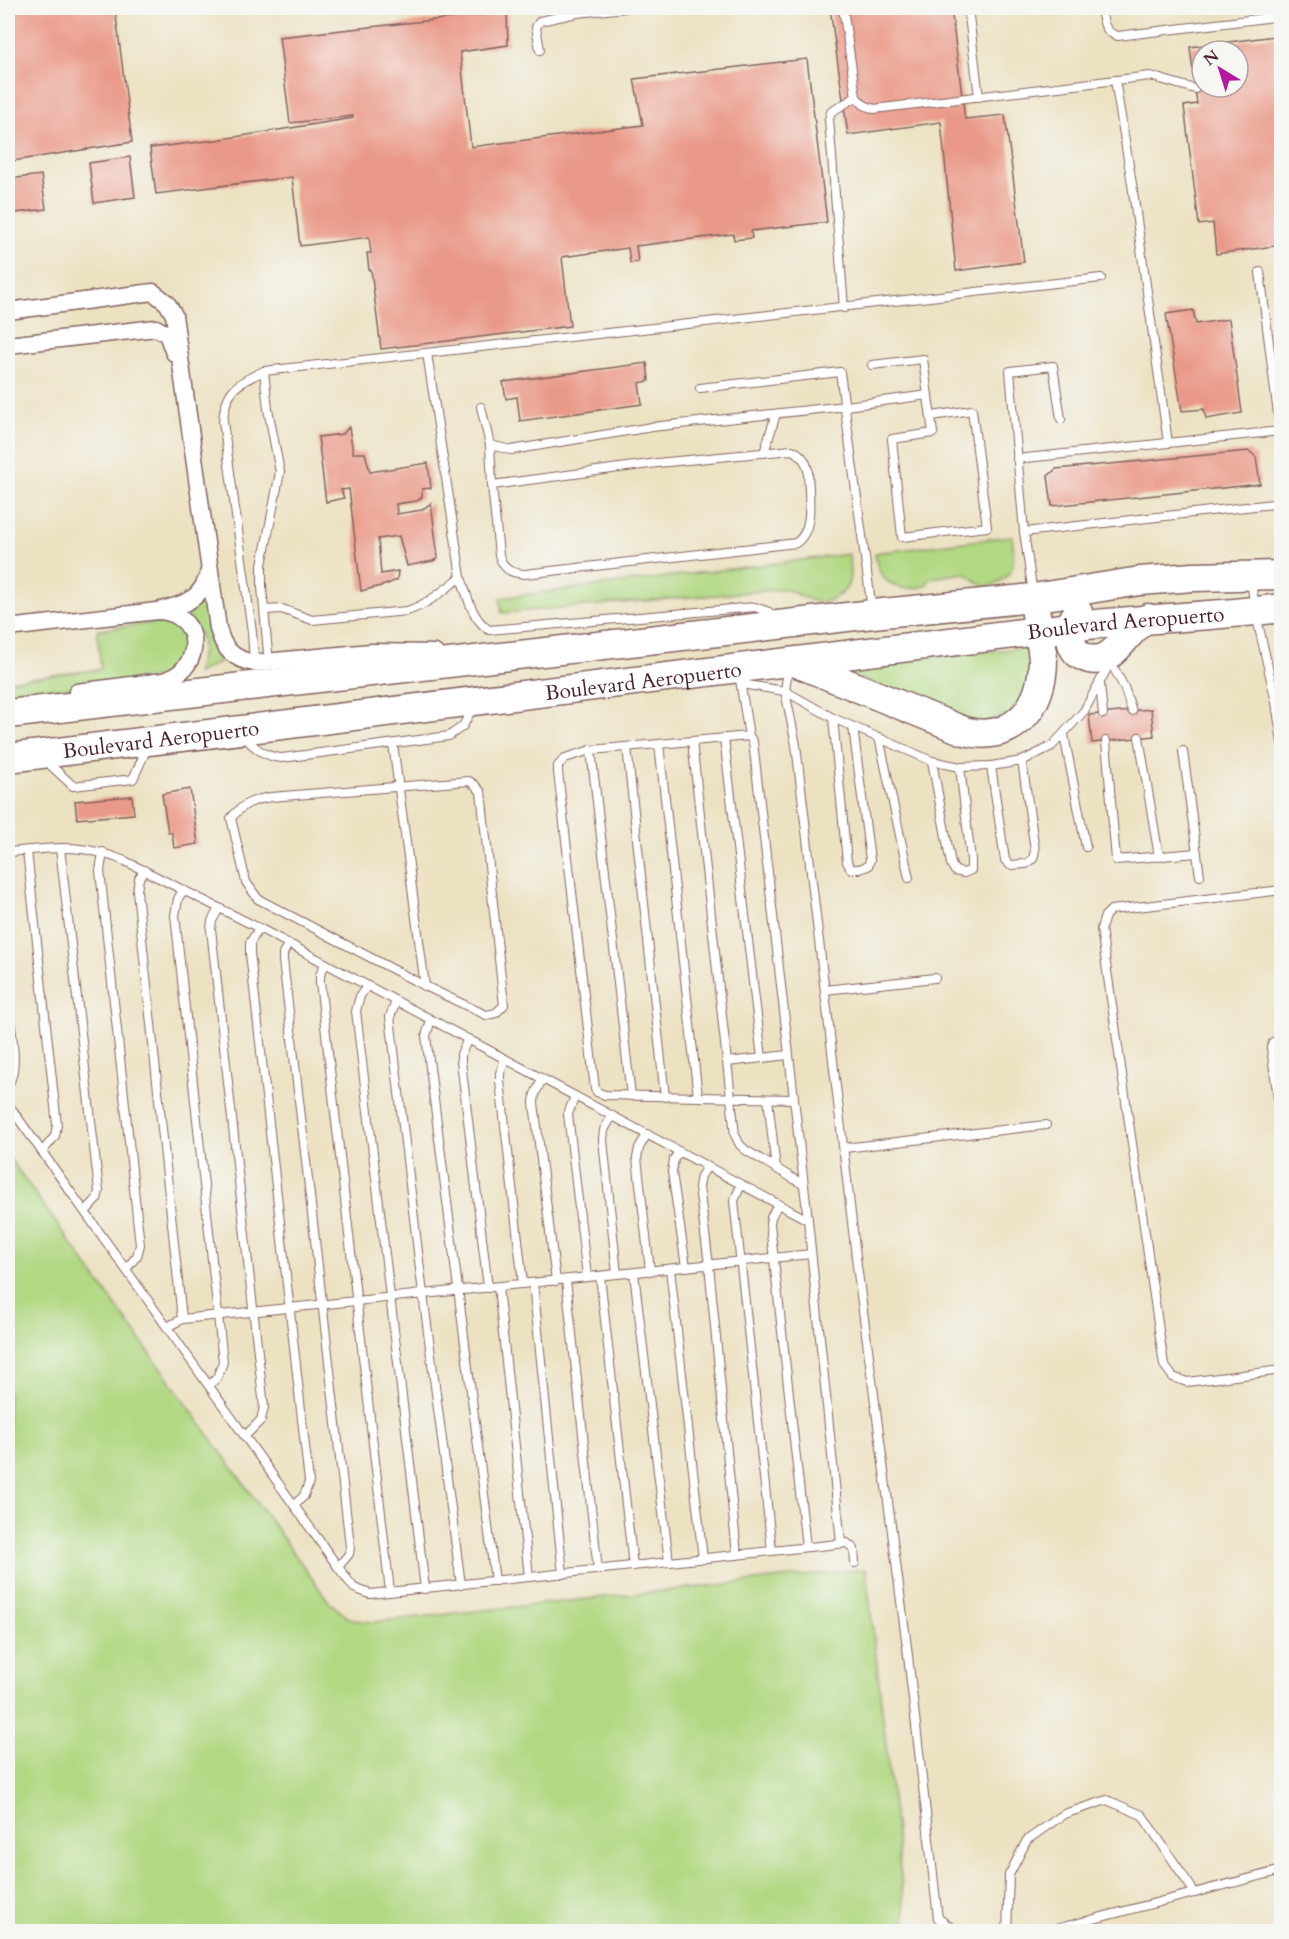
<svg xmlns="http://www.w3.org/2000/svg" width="1289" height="1939" font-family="Cardo,serif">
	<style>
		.green { fill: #b1d882; stroke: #7e7c56; stroke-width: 1.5 }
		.building { fill: #ea9988; fill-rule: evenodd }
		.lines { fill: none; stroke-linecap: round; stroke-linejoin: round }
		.service-casing { stroke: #836360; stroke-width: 10 }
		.minor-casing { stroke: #836360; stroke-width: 19 }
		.trunk-casing { stroke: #836360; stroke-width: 31 }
		.service { stroke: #fff; stroke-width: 8 }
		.minor { stroke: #fff; stroke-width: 16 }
		.trunk { stroke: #fff; stroke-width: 28 }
		.labels { text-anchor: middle; stroke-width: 5; stroke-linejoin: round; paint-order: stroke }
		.street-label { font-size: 21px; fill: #4a1f2b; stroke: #f6f6f2 }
	</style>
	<rect width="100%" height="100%" fill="#f6f6f2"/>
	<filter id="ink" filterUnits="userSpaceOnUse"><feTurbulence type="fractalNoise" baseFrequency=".0167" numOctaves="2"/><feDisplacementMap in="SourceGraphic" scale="12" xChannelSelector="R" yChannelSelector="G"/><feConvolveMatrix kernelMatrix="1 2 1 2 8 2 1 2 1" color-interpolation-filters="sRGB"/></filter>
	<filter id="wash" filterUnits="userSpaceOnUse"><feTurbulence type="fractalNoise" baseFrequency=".008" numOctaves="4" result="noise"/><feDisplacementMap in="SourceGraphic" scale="24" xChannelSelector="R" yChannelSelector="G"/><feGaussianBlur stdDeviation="1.35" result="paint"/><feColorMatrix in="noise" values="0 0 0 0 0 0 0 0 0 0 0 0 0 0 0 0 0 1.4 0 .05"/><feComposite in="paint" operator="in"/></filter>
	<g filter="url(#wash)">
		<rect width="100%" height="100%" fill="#ece2c2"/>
		<g class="green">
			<path d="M1012,536C1016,564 1016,579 985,587L964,573L931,578L925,586C897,593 878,584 875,553Z"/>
			<path d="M849,554C850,576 854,589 832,599C825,602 820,603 813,601C804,599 795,593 786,589L502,613L500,598Z"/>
			<path d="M205,594C208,612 204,650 219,660V662L196,674C207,644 204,634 182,611Z"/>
			<path d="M170,621L192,636L180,674L70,688L8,693V681L101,669L97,630Z"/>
			<path d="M1023,648L1032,651L1025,693L1009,714L978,725L827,666Z"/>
			<path d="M8,1156L329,1602L351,1620L374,1622L866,1569L907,1931H8Z"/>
		</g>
		<g id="blocks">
			<g class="building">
				<path d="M8,8H115L132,142L13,161L12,154L8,155Z"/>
				<path d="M830,8H951L965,119L1005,115L1024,262L956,271L941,122L848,135Z"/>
				<path d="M507,12L508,45L460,52L471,147L643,125L634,79L807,59L827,222L751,231L752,238L734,240L733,234L636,246L638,262L630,263L628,248L562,257L570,326L381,349L371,270H369L367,253H371L369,237L300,246L292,177L156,194L150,148L216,140L353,118V116L290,123L279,37Z"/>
				<path d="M1282,35V245L1216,254L1213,223L1199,225L1184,106L1197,104L1190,47ZM1202,51H1238V87H1202Z"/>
				<path d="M130,157L135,197L94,203L89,163Z"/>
				<path d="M41,175L46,209L8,214V179Z"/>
				<path d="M1193,310L1196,324L1229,319L1242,413L1206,419L1204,409L1182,411L1166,314Z"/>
				<path d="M647,363L649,381L639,383L642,404L520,421L517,397L506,399L503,382Z"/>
				<path d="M349,427L353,453H365L370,472L428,463L431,488L422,489V497L417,501L396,504L397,514L422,510L431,503L438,558L433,561L407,566L399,536L378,539L381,574L398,571L397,580L385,585L361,591L349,489L341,490L344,498L326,502L318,437L343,434Z"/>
				<path d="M1249,451L1256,457L1260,484L1052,506L1048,476L1056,469Z"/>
				<path d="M1151,709L1154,736L1092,743L1089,715Z"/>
				<path d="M190,789L198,844L174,848L172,833L168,832L162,794Z"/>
				<path d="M132,796L134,814L77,819L75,801Z"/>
			</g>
		</g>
	</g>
	<g filter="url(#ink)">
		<use href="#blocks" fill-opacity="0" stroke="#836360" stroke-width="1.5"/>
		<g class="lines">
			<g class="service-casing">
				<g id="service">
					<path d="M843,8L856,97L864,105L874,109L1150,76L1195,89"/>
					<path d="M968,8L979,97"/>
					<path d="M1101,8C1103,21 1104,33 1118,36L1282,16"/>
					<path d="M540,50L536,27L540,21L577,13L626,8"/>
					<path d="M1115,80L1132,184L1168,443"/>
					<path d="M1260,272L1282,446"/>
					<path d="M844,308L829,119L831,112L856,97"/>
					<path d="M427,353L461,577C467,596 472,619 489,630L755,607L769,612L775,621"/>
					<path d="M872,365L923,359L933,433L892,439L902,537L987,527L972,410L932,416"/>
					<path d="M264,371L268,409L280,472L262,565V587L269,664"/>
					<path d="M700,388L840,372L872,610"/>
					<path d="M481,407L490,445L511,450L652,427L846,406L928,395"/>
					<path d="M490,445L492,485"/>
					<path d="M792,450C802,454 806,461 808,470C808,492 816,529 796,543L525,574C510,573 504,570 499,555L492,485L657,463Z"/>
					<path d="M764,453L776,414"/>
					<path d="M1017,459L1280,431"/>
					<path d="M1024,532L1282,503"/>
					<path d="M1251,581L1255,610L1276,702L1282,743"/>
					<path d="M1033,594L1024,532L1010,371L1053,366L1061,419"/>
					<path d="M265,610L282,609L312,620L407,611C428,604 443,591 461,577"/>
					<path d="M1110,661L1124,687L1132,711"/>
					<path d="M254,663L252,632L223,421C225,390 237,383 264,371L1101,278"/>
					<path d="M788,668L785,691L796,745L857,1265L907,1647L938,1918L957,1932"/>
					<path d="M740,680L749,736"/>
					<path d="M741,684L785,691L833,718L932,761L960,767L991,766L1022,761L1052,746L1084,711L1110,663"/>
					<path d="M1100,684L1103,714"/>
					<path d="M833,718L847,862L851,869H859L868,866L870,860L853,727"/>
					<path d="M1064,735L1086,847"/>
					<path d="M243,736C255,748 265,757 282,758L449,736L463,726L473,707"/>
					<path d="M879,737L909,878"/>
					<path d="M1139,737L1159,857"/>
					<path d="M724,738L762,1058"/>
					<path d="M692,741L735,1135L740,1145L747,1151L804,1185"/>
					<path d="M1106,741L1116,860L1196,853"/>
					<path d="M393,744L425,986"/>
					<path d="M659,744L698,1097"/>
					<path d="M627,747L665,1097"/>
					<path d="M591,750L631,1096"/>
					<path d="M1183,751L1200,876"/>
					<path d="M45,760L73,786L133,779L148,746"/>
					<path d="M932,761L951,864L955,871L964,873L971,870V860L960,767"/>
					<path d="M991,766L1005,860L1010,865L1026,864L1033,859L1035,850L1022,761"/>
					<path d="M469,781L475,785L481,792L504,1005L496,1013L486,1015L425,986L258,899L246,882L231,818C243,804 252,800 271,797Z"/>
					<path d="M60,848L99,1191L97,1199L85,1212"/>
					<path d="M27,851L57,1125L55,1136L42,1152"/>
					<path d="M8,852C54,848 80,842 125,861L259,928L808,1220"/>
					<path d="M103,852L100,871L140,1245L137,1256L126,1269"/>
					<path d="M144,870L139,878L137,891L182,1319"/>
					<path d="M183,890L178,899L175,915L223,1362L217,1378L209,1385"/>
					<path d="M1282,890L1111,910L1105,916L1101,929L1164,1365L1173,1377L1187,1382L1282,1370"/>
					<path d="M219,908L212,921L211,929L264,1407L261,1420L245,1436"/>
					<path d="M259,928L250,943V953L309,1482L304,1496L294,1505"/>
					<path d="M288,944L283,954V960L350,1546L349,1554L338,1567"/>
					<path d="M325,964L320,975V982L390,1592"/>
					<path d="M367,986L360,996L356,1011L425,1589"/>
					<path d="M825,990L935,978"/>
					<path d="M396,1001L390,1017L423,1294L461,1585"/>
					<path d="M8,1004C10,1025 20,1068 8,1085"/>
					<path d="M431,1020L426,1036L495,1581"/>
					<path d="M468,1039L461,1054V1061L488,1288"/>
					<path d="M1282,1040L1273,1042L1271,1048L1282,1126"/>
					<path d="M505,1060L500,1073V1081L523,1284"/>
					<path d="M728,1062L788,1055"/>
					<path d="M542,1079L535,1094L534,1103L556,1281"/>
					<path d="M575,1096L568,1114L587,1277"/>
					<path d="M768,1099L776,1169"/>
					<path d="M793,1099L605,1095L597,1092L595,1089L558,772V766L565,758L591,750L749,736L753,742L808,1220L841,1543"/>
					<path d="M8,1104L338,1567L354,1588L370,1594L847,1543L854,1549L855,1563"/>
					<path d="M612,1116L604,1130L603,1140L617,1274"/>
					<path d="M647,1134L639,1148L637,1158L650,1271"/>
					<path d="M844,1148L1046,1125"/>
					<path d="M679,1152L674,1159L672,1172L686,1267"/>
					<path d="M707,1167L701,1176L699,1187L709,1265L737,1555"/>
					<path d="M741,1185L734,1201L772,1551"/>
					<path d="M778,1204L771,1217L770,1224L806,1547"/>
					<path d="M670,1269L703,1559"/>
					<path d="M634,1273L669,1562"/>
					<path d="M600,1276L633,1566"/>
					<path d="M566,1280L598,1570"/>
					<path d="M533,1283L563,1574"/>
					<path d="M498,1287L529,1577"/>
					<path d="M167,1327L182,1319L811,1254"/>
					<path d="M1007,1932L1009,1875L1027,1840L1064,1814L1107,1800L1142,1815L1195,1893"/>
					<path d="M1044,1932L1282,1870"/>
				</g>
			</g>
			<g class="minor-casing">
				<g id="minor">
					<path d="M8,311L153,292L167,303L174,315L218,628C223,649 233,659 254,663L371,652L435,653"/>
					<path d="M8,345L156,328L167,334L174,353"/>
					<path d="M8,628L157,611C183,605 202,601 209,571"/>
					<path d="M77,692L163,681C206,669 203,612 157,611"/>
				</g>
			</g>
			<g class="trunk-casing">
				<g id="trunk">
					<path d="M1078,612C1071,621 1069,628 1071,639C1072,647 1076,654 1084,657C1113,671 1126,628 1148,618"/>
					<path d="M797,663L964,731C1013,744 1043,707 1043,660C1042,645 1038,630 1036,614"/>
					<path d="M8,714L873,614L1033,598L1140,581L1193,577L1282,575"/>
					<path id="s1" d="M8,758C362,715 716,674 1070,627C1140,618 1211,617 1282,608"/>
				</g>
			</g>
			<use href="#service" class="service"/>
			<use href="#minor" class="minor"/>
			<use href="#trunk" class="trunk"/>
		</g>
	</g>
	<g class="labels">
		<g class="street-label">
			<text dy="7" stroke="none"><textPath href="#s1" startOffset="1126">Boulevard Aeropuerto</textPath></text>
			<text dy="7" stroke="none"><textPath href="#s1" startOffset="640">Boulevard Aeropuerto</textPath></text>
			<text dy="7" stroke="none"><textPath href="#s1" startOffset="154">Boulevard Aeropuerto</textPath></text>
		</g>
	</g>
	<rect width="1289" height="1939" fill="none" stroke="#f6f6f2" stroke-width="30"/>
	<g transform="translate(1220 69) rotate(322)"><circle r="28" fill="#f6f6f2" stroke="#b1a0a2" stroke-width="1.5"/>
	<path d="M0-4.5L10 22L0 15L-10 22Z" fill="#b5179e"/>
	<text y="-9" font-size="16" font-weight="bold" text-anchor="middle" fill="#4a1f2b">N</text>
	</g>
</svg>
